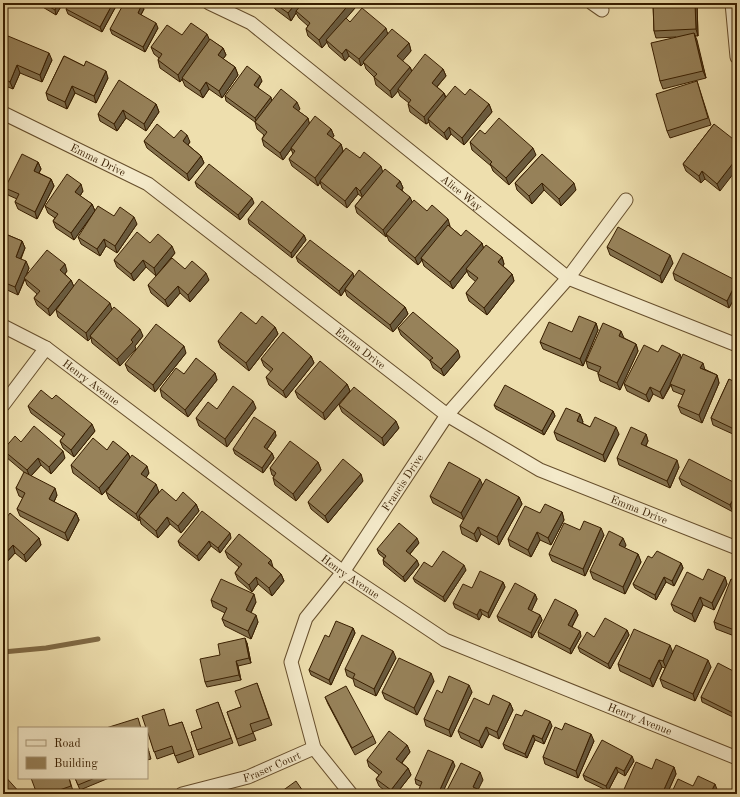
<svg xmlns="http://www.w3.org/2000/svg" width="740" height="797" font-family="'Old Standard TT',serif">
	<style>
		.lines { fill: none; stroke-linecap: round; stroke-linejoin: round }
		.stream { stroke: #806a45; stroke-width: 5 }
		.minor-casing { stroke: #664e2c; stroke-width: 15 }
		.minor { stroke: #f4eaca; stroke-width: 13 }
		.wall { fill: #82704d; stroke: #381e00 }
		.shaded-wall { fill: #6a5b3f; stroke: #381e00 }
		.building { fill: #97825a; stroke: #381e00 }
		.labels { text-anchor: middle; stroke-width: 3; stroke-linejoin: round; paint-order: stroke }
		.street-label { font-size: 11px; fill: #381e00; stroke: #f4eaca }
	</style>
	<rect width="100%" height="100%" fill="#eedfae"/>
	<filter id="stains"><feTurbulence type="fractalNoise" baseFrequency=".005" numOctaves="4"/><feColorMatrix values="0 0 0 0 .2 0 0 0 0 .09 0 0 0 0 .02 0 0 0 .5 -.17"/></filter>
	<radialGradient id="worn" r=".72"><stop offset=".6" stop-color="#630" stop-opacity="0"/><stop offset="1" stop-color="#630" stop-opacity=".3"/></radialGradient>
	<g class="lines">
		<path class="stream" d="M3,652L46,648L98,639"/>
		<g class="minor-casing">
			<g id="minor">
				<path id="s1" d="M209,3L251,23L568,278L737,345"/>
				<path d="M592,3L602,10"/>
				<path d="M732,3L737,57"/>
				<path id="s2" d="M3,113L148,184L447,415L540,470L737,548"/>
				<path id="s3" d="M3,326L46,348L343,572L445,640L737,758"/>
				<path d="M3,405L46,348"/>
				<path id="s4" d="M182,794L248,777L314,748"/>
				<path id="s5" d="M351,794L314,748L291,662L306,618L343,572L447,415L568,278L626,200"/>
			</g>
		</g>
		<use href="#minor" class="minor"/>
	</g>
	<g class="wall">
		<path d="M36,3H63L56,15Z"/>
		<path d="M113,3L115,8L102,32L68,14L66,9Z"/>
		<path d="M272,3H353L355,8L346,18L350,22L388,33L409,43L411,51L402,61L410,67L412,71L443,69L446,76L437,87L444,93L446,97L465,95L489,104L492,112L464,145L451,134L447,140L430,126L429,122L426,124L410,112L408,104L409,103L400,96L398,91L392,98L376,85L374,77L366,69L364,63L361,66L349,56L345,61L329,47L327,42L322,48L308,36L306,29L308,26L299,18L296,13L291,21L275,9Z"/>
		<path d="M653,3H697L698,36H695L706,78L663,89L660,81L676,37L656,38L654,31Z"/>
		<path d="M144,9L141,15L158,28L145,52L112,34L110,29Z"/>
		<path d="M209,39L223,48L226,55L223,59L235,67L238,75L222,98L209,89L203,98L185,86L182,79L180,82L160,68L158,60L159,58L154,54L151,47Z"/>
		<path d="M3,49L52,60L42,82L20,73L13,89L3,85Z"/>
		<path d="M64,56L108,78L96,103L75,93L67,109L48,100L46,93Z"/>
		<path d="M262,81L258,88L272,101L300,109L298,111L308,118L309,123L331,129L334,136L332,138L341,144L343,151L360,158L383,172L400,181L403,188L402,190L412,203L450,226V227L461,236L482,243L483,247L502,257L504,264L503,266L512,274L514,281L487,315L469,301L466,293L476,282L469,276L467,271L453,289L424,266L422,260L418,265L389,241L387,236L386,237L357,213L355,206L362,197L358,194L347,208L322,188L320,182L318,186L292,166L289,159L293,154L291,149L283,160L264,146L262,139L264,135L257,129L255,122L226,101L225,96Z"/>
		<path d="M697,81L711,125L670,138L667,131Z"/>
		<path d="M156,104L159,112L146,131L126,118L117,131L100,121L98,114Z"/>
		<path d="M714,124L720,191L705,179L701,183L686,171L683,164Z"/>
		<path d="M485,134L536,155L509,185L493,171L491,166L472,150L470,142Z"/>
		<path d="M174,138L190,142L188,145L201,156L204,163L189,181L147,148L144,141Z"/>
		<path d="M542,154L576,190L561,206L544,190L532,204L517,190L515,183Z"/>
		<path d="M38,162L41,169L39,173L51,179L54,186L37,219L18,209L15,202L17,199L8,195L5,188Z"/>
		<path d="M195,182L254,203L240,220L197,187Z"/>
		<path d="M83,191L80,196L92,204L95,211L74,240L56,228L53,221L55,218L48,213L45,206Z"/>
		<path d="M114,216L137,224L117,253L106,246L100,256L81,244L78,237Z"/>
		<path d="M248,219L304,235L306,240L292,258L249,224Z"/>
		<path d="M3,233L22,241L25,248L21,259L29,268L26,276L67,271L65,274L71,280L74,287L112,309L143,336L135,346L120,366L92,343L91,338L88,341L58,317L56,310L67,295L50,316L37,305L34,298L37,294L27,285L25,279L18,295L3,288Z"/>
		<path d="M150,243L175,253L156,276L146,267L134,281L117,267L114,260Z"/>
		<path d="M607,247L673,263L662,283L610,255Z"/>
		<path d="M296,257L354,277L405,307L408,314L393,332L347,296L345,290L341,296L298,262Z"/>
		<path d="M673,273L737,281V293L729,308L675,280Z"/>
		<path d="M209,280L190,302L180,293L168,307L151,293L148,285Z"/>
		<path d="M596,323L598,330L583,366L543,349L540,342L572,332Z"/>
		<path d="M256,324L275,327L278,334L249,371L221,348L218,341Z"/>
		<path d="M398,328L460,357L444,376L433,368L430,361L401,335Z"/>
		<path d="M624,338L636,344L638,351L620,390L600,381L598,374V372L588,368L586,361Z"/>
		<path d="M658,352L681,358L717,375L719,383L702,423L681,413L678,406L683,395L673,391L671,385L663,399L653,394L649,402L627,391L624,384Z"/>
		<path d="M186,353L155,392L128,371L125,364Z"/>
		<path d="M311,356L314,363L286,398L269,385L266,377L271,372L264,366L261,359Z"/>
		<path d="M215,373L217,380L188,417L162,397L160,389L184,374Z"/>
		<path d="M729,379L735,435L713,425L711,418Z"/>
		<path d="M347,384L350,391L325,420L298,398L295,391Z"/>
		<path d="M52,399L95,431L74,457L63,448L60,441L63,437L31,413L28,406Z"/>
		<path d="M339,405L399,428L384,446L342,412Z"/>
		<path d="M494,405L553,411L555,416L544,435L496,409Z"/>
		<path d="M256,408L227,447L199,426L196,418L217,409Z"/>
		<path d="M580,414L583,422L582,423L590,427L619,434L605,462L557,440L554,432Z"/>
		<path d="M275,431L276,436L267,449L272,453L274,458L263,473L235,454L233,449Z"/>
		<path d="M646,434L648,441L646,446L679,467L670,488L619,465L617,458Z"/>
		<path d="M21,442L65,458L51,474L41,465L31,476L57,495L54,502L76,513L79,520L68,541L20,516L17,509L23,498L19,496L16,488L25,473L6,457L3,450Z"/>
		<path d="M107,450L128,453L130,458L149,473L146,477L159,492L176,501L196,504L199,511L181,533L170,524L158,538L141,524L140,519L139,521L109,499L106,492L115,480L102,495L73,473L71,465Z"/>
		<path d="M318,462L321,470L296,501L275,485L273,478L274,476L272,475L270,468Z"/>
		<path d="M679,478L737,484V504L733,512L682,485Z"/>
		<path d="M363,481L328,523L311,509L308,502Z"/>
		<path d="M482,485L519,497L522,504L499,545L481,534L477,542L462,534L460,526L464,520L433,503L430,496Z"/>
		<path d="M562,512L564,520L551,545L540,540L531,557L510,546L508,539L540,513Z"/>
		<path d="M3,522L39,538L41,545L26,562L15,553L4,565L3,563Z"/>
		<path d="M604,535L585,576L552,561L549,554Z"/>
		<path d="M231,538L220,553L211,546L199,561L180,546L178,541Z"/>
		<path d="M419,543L410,554L419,565L405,582L384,565L383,560L384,558L379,554L377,549Z"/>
		<path d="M626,545L624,548L638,554L641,562L625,594L593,579L590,571Z"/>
		<path d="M225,551L273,567L281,574L284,581L272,596L258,584L252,592L238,580L235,573L239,567L228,558Z"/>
		<path d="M652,558L681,563L683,568L674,586L666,582L656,600L635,588L633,584Z"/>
		<path d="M432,567L466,570L445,602L415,582L413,578Z"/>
		<path d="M725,577L727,584L714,610L703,605L695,622L674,611L671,604L703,580Z"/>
		<path d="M737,581V637L716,629L714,622Z"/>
		<path d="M503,582L505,587L489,618L482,614L479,620L455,608L453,603Z"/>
		<path d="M535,594L537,599L531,611L540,615L542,620L532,638L499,621L497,616Z"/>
		<path d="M211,600L256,602L251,613L258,622L251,639L225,626L222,619L225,613L213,607Z"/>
		<path d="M576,610L578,615L572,627L581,636L571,654L539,637L538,632Z"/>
		<path d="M353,628L355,633L331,685L311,675L309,670L329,637Z"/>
		<path d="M627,630L629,635L610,669L580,652L578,647L594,637Z"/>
		<path d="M247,643L251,663L238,666L241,680L207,687L205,682L220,655Z"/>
		<path d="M673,652L711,667L695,701L663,687L660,679L665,668L662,667L653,687L620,671L618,664Z"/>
		<path d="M396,658L376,696L355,686L353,679L347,676L345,669Z"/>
		<path d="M737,673L735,718L702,702L701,697Z"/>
		<path d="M434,681L417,715L385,699L382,692Z"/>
		<path d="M257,683L272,725L253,732L256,740L239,746L227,712L241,707Z"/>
		<path d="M472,692L451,737L426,726L424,719L442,693Z"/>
		<path d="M325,697L373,736L376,743L355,755L328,704Z"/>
		<path d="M218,702L233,743L199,755L191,732L202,728Z"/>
		<path d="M510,703L513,710L499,739L489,734L482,748L461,738L458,731L489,705Z"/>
		<path d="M522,716L552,726L544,744L535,740L527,758L505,749L503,744Z"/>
		<path d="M182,722L194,757L178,763L174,753L157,759L147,730L170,726Z"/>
		<path d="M562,730L594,741L578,778L545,764L543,757Z"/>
		<path d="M147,745L151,759L147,760Z"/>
		<path d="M407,745L410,752L402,763L408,768L411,775L396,794H389L379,786L376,779L379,775L369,767L367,760Z"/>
		<path d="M634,761L625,776L618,772L608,791L585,780L583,775Z"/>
		<path d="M455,766L420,786L416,784L415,779Z"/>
		<path d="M674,767L676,774L667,794H622L652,769Z"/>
		<path d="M69,778L73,791L64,794H37Z"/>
		<path d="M75,778H109L80,790Z"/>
	</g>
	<g class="shaded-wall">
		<path d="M58,3H63L56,15L55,10Z"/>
		<path d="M113,3L115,8L102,32L100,27Z"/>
		<path d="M296,3H304L296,11V13L291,21L288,13Z"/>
		<path d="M350,3H353L355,8L327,41L326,40L327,42L322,48L319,40Z"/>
		<path d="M695,3H697L698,36L696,29Z"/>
		<path d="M142,4L144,9L139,18L138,13Z"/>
		<path d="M156,23L158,28L145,52L143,47Z"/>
		<path d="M386,28L388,35L363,62L364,63L361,66L359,59Z"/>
		<path d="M694,33L697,40L706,78L703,71Z"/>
		<path d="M207,34L210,41L180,82L178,75Z"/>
		<path d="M409,43L411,51L400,64L397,56Z"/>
		<path d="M223,48L226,55L220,63L218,55Z"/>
		<path d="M346,49L349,56L345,61L342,54Z"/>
		<path d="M49,53L52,60L42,82L40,75Z"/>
		<path d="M17,65L20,73L13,89L10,82Z"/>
		<path d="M235,67L238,75L222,98L219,91Z"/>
		<path d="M410,67L413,75L398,89V91L392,98L390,91Z"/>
		<path d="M443,69L446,76L434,90L432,83Z"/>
		<path d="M106,71L108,78L96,103L94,96Z"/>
		<path d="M260,76L262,81L256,90L254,85Z"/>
		<path d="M206,82L209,89L203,98L200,91Z"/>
		<path d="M72,86L75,93L67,109L65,102Z"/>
		<path d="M444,93L446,100L428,119L429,122L426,124L424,117Z"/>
		<path d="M271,97L272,102L257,123L255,118Z"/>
		<path d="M297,102L300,109L296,114L293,107Z"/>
		<path d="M156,104L159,112L146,131L144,124Z"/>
		<path d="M489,104L492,112L464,145L462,138Z"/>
		<path d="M123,110L126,118L117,131L114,124Z"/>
		<path d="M308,118L310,126L291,148V149L283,160L280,153Z"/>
		<path d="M449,127L451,134L447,140L444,133Z"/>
		<path d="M331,129L334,136L330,141L327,134Z"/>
		<path d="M187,135L190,142L185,148L183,141Z"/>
		<path d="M341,144L343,151L320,181V182L318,186L315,178Z"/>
		<path d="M533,148L536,155L509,185L506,178Z"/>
		<path d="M201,156L204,163L189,181L187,174Z"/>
		<path d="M3,157V156L6,163L3,169Z"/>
		<path d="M737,158V169L720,191L717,184Z"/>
		<path d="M38,162L41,169L36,178L34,171Z"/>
		<path d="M381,166L383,173L363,198L360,191Z"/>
		<path d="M702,171L705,179L701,183L699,176Z"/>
		<path d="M51,179L54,186L37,219L35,212Z"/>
		<path d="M400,181L403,188L399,193L396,186Z"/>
		<path d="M542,183L544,190L532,204L529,196Z"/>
		<path d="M574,183L576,190L561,206L559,199Z"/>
		<path d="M81,184L83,191L78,199L75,192Z"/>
		<path d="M356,187L358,194L347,208L345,201Z"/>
		<path d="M410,197L413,204L386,234L387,236L386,237L383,230Z"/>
		<path d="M252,198L254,203L240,220L238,215Z"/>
		<path d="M92,204L95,211L74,240L71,233Z"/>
		<path d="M134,217L137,224L117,253L115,246Z"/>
		<path d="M448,219L450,226L422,260L421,258L422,260L418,265L415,258Z"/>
		<path d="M304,235L306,240L292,258L291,253Z"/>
		<path d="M104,239L106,246L100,256L97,249Z"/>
		<path d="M22,241L25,248L18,264L16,257Z"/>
		<path d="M482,243L484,250L466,269L467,271L453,289L450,282Z"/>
		<path d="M172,246L175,253L156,276L154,268Z"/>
		<path d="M670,255L673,263L662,283L660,276Z"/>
		<path d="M502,257L504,264L500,270L498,262Z"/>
		<path d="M143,260L146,267L134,281L131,274Z"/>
		<path d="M26,261L29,268L18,295L15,287Z"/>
		<path d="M65,264L67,271L62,277L60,270Z"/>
		<path d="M206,273L209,280L190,302L188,295Z"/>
		<path d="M353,273L354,278L345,289V290L341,296L339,291Z"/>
		<path d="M512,274L514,281L487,315L484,308Z"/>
		<path d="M71,280L74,287L50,316L48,309Z"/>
		<path d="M737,281V293L729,308L727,301Z"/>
		<path d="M178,286L180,293L168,307L165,300Z"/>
		<path d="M110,303L112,310L90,336L91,338L88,341L86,333Z"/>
		<path d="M405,307L408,314L393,332L390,325Z"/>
		<path d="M596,323L598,330L583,366L580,359Z"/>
		<path d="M275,327L278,334L249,371L246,363Z"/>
		<path d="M140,329L143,336L135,346L136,349L120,366L117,359L131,340Z"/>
		<path d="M621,331L624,338L622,343L619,336Z"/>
		<path d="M636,344L638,351L620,390L617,383Z"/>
		<path d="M184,346L186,353L155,392L153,385Z"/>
		<path d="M458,350L460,357L444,376L441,369Z"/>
		<path d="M680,354L682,361L663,399L660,392Z"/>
		<path d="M311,356L314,363L286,398L283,391Z"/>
		<path d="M703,363L705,370L700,368Z"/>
		<path d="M215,373L217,380L188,417L185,410Z"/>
		<path d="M717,375L719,383L702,423L699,415Z"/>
		<path d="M347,384L350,391L325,420L323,413Z"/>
		<path d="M650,387L653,394L649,402L646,395Z"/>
		<path d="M253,401L256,408L227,447L225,439Z"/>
		<path d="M553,411L555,416L544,435L542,431Z"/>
		<path d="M580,414L583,422L580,428L577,421Z"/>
		<path d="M737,418V430L735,435L732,428Z"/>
		<path d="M396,421L399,428L384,446L382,438Z"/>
		<path d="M92,424L95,431L74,457L71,450Z"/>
		<path d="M616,427L619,434L605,462L603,455Z"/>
		<path d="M275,431L276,436L265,452L264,447Z"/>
		<path d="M646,434L648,441L643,451L641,444Z"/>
		<path d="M63,451L65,458L51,474L49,467Z"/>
		<path d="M128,453L131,460L102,495L99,488Z"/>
		<path d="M272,453L274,458L263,473L262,468Z"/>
		<path d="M38,458L41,465L30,477L27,470Z"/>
		<path d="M677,460L679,467L670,488L667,481Z"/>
		<path d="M318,462L321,470L296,501L293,494Z"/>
		<path d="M147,466L149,473L144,481L141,474Z"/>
		<path d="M361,474L363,481L328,523L325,516Z"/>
		<path d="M480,479L483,486L464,520L461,513Z"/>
		<path d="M156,484L159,492L139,516L140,519L139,521L136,514Z"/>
		<path d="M55,488L57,495L52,506L49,499Z"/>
		<path d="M737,492V504L733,512L730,505Z"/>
		<path d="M519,497L522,504L499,545L497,537Z"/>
		<path d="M196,504L199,511L181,533L178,526Z"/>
		<path d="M562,512L564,520L551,545L548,538Z"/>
		<path d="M76,513L79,520L68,541L65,533Z"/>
		<path d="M167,517L170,524L158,538L156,531Z"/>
		<path d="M478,527L481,534L477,542L474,534Z"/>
		<path d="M601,528L604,535L585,576L583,569Z"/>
		<path d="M537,532L540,540L531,557L528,550Z"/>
		<path d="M230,533L231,538L220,553L218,548Z"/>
		<path d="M39,538L41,545L26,562L24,555Z"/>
		<path d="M417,538L419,543L408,556L406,551Z"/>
		<path d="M623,538L626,545L622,553L619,545Z"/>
		<path d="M209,541L211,546L199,561L197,556Z"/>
		<path d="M13,545L15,553L4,565L3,561V556Z"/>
		<path d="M638,554L641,562L625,594L623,587Z"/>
		<path d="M271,560L273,567L268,563Z"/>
		<path d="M417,560L419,565L405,582L403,577Z"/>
		<path d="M681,563L683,568L674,586L672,581Z"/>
		<path d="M464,565L466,570L445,602L443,597Z"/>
		<path d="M281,574L284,581L272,596L269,588Z"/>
		<path d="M256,577L258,584L252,592L249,585Z"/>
		<path d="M664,577L666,582L656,600L655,595Z"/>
		<path d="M725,577L727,584L714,610L712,603Z"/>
		<path d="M503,582L505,587L489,618L488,613Z"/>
		<path d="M254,594L256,602L248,618L246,610Z"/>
		<path d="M535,594L537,599L530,614L528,609Z"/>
		<path d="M700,597L703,605L695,622L692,614Z"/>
		<path d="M480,609L482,614L479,620L477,615Z"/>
		<path d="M576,610L578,615L570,630L568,625Z"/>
		<path d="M256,615L258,622L251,639L248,631Z"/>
		<path d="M540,615L542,620L532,638L531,633Z"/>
		<path d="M353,628L355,633L331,685L329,680Z"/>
		<path d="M627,630L629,635L610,669L608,664Z"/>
		<path d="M580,631L581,636L571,654L570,649Z"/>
		<path d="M245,638L247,643L251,663L249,658Z"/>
		<path d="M670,645L673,653L666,668L663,661Z"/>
		<path d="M393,651L396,658L376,696L374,689Z"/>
		<path d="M659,660L662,667L653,687L650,679Z"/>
		<path d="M708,660L711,667L695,701L693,694Z"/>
		<path d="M236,661L238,666L241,680L239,675Z"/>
		<path d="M431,673L434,681L417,715L414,708Z"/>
		<path d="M737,675V684L734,683Z"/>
		<path d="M469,685L472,692L451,737L449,730Z"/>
		<path d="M510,703L513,710L499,739L497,732Z"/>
		<path d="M737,705V714L735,718L733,713Z"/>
		<path d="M550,721L552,726L544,744L542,739Z"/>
		<path d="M486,727L489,734L482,748L479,741Z"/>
		<path d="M591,734L594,741L578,778L576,771Z"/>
		<path d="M533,735L535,740L527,758L525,754Z"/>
		<path d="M407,745L410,752L399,766L396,759Z"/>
		<path d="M632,756L634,761L625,776L624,771Z"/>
		<path d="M453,761L455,766L442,794H438Z"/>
		<path d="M616,767L618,772L608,791L606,786Z"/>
		<path d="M674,767L676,774L667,794H662Z"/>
		<path d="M408,768L411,775L396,794H392L391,790Z"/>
		<path d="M480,772L483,780L476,794L473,787Z"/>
		<path d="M715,784L718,792L717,794H710Z"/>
	</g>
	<g class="building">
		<path d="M43,3H58L55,10Z"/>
		<path d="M69,3H113L100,27L66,9Z"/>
		<path d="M124,3H140L142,4L138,13L156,23L143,47L110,29Z"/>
		<path d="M274,3H296L288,13Z"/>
		<path d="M303,3H350L319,40L306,29L310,23L296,11Z"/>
		<path d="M653,3H695L696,29L654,31Z"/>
		<path d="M362,8L386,28L359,59L346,49L342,54L326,40L346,18L350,22Z"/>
		<path d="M191,23L207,34L178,75L158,60L162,54L151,47L167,25L182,35Z"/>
		<path d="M392,29L409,43L397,56L410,67L390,91L374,77L377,74L363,62Z"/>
		<path d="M694,33L703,71L660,81L651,43Z"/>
		<path d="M8,36L49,53L40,75L17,65L10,82L3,78V49Z"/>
		<path d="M210,39L223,48L218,55L235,67L219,91L206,82L200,91L182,78Z"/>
		<path d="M425,54L443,69L432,83L444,93L424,117L408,104L411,100L398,89Z"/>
		<path d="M64,56L84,66L86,61L106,71L94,96L72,86L65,102L46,93Z"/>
		<path d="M247,66L260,76L254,85L271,97L255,118L225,96Z"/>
		<path d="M119,80L156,104L144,124L123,110L114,124L98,114Z"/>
		<path d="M697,81L708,118L667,131L656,94Z"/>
		<path d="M455,86L465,95L470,89L489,104L462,138L449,127L444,133L428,119Z"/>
		<path d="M281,89L297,102L293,107L308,118L280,153L262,139L267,132L255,122Z"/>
		<path d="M315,116L331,129L327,134L341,144L315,178L289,159L295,151L291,148Z"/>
		<path d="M499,118L533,148L506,178L490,164L492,162L470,142L480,130L485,134Z"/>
		<path d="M157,124L174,138L181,130L187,135L183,141L201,156L187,174L144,141Z"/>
		<path d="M714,124L737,142V158L717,184L702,171L699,176L683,164Z"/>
		<path d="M346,148L360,158L364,152L381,166L360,191L356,187L345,201L320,181Z"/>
		<path d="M22,154L38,162L34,171L51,179L35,212L15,202L19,194L5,188Z"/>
		<path d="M542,154L574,183L559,199L542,183L529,196L515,183Z"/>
		<path d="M209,164L252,198L238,215L195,182Z"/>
		<path d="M385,169L400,181L396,186L410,197L383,230L355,206Z"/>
		<path d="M67,174L81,184L75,192L92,204L71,233L53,221L58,214L45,206Z"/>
		<path d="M414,200L427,211L432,205L448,219L415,258L386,234Z"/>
		<path d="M262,201L304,235L291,253L248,219Z"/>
		<path d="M98,206L114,216L120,207L134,217L115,246L104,239L97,249L78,237Z"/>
		<path d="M448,225L461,236L466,230L482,243L450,282L421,258Z"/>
		<path d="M618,227L670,255L660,276L607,247Z"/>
		<path d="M137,232L150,243L158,234L172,246L154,268L143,260L131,274L114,260Z"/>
		<path d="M3,233L22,241L16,257L26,261L15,287L3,282Z"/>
		<path d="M310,240L353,273L339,291L296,257Z"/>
		<path d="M486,245L502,257L498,262L512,274L484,308L466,293L478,278L466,269Z"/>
		<path d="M47,250L65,264L60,270L71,280L48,309L34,298L40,291L24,278Z"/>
		<path d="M683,253L737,281L727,301L673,273Z"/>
		<path d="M172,258L185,269L192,261L206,273L188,295L178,286L165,300L148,285Z"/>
		<path d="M359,270L405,307L390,325L345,289Z"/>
		<path d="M79,279L110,303L86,333L56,310Z"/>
		<path d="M737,296V302L735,301Z"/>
		<path d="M114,307L140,329L131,340L133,342L117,359L90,336Z"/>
		<path d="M241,312L256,324L262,316L275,327L246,363L218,341Z"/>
		<path d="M413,312L458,350L441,369L430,360L433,358L398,328Z"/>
		<path d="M579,316L596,323L580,359L540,342L549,322L572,332Z"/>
		<path d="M603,323L621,331L619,336L636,344L617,383L598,374L601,367L586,361Z"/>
		<path d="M156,324L184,346L153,385L125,364Z"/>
		<path d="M283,332L311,356L283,391L266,377L273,369L261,359Z"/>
		<path d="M644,345L658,352L662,345L680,354L660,392L650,387L646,395L624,384Z"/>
		<path d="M683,354L703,363L700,368L717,375L699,415L678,406L685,390L670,384Z"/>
		<path d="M196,358L215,373L185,410L160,389L176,368L184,374Z"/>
		<path d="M320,361L347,384L323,413L295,391Z"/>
		<path d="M729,379L737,383V418L732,428L711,418Z"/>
		<path d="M505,385L553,411L542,431L494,405Z"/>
		<path d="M233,386L253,401L225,439L196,418L208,402L217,409Z"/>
		<path d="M354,387L396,421L382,438L339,405Z"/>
		<path d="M41,390L52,399L56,395L92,424L71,450L60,441L65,434L28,406Z"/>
		<path d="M566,408L580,414L577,421L590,427L595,417L616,427L603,455L554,432Z"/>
		<path d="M254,417L275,431L264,447L272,453L262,468L233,449Z"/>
		<path d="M34,426L63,451L49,467L38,458L27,470L3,450L15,436L21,442Z"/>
		<path d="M631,427L646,434L641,444L677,460L667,481L617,458Z"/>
		<path d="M93,438L107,450L113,441L128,453L99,488L71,465Z"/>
		<path d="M290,441L318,462L293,494L273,478L276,473L270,468Z"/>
		<path d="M132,455L147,466L141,474L156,484L136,514L106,492Z"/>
		<path d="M343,459L361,474L325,516L308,502Z"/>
		<path d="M689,459L737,484V492L730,505L679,478Z"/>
		<path d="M449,462L480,479L461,513L430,496Z"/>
		<path d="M24,472L55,488L49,499L76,513L65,533L17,509L25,493L16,488Z"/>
		<path d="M486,479L519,497L497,537L478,527L474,534L460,526Z"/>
		<path d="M162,489L176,501L183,492L196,504L178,526L167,517L156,531L139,516Z"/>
		<path d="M545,504L562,512L548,538L537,532L528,550L508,539L525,506L540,513Z"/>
		<path d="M202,511L230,533L218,548L209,541L197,556L178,541Z"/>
		<path d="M10,513L39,538L24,555L13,545L3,556V522Z"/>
		<path d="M584,521L601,528L583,569L549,554L564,523L580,530Z"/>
		<path d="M399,523L417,538L406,551L417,560L403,577L383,560L386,556L377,549Z"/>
		<path d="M609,531L623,538L619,545L638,554L623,587L590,571Z"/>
		<path d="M239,534L271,560L268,563L281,574L269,588L256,577L249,585L235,573L242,564L225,551Z"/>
		<path d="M443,551L464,565L443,597L413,578L424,562L432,567Z"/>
		<path d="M657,551L681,563L672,581L664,577L655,595L633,584L648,556L652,558Z"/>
		<path d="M708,569L725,577L712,603L700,597L692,614L671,604L687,572L703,580Z"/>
		<path d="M480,571L503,582L488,613L480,609L477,615L453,603L463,584L472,588Z"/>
		<path d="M221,579L254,594L246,610L256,615L248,631L222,619L227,608L211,600Z"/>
		<path d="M731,579L737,581V631L714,622Z"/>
		<path d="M515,583L535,594L528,609L540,615L531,633L497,616Z"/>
		<path d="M555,599L576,610L568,625L580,631L570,649L538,632Z"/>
		<path d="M605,618L627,630L608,664L578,647L587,632L594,637Z"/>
		<path d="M336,621L353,628L329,680L309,670L325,635L329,637Z"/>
		<path d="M634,629L670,645L663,661L659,660L650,679L618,664Z"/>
		<path d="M362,635L393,651L374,689L353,678L355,674L345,669Z"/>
		<path d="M245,638L249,658L236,661L239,675L205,682L200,659L220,655L218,644Z"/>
		<path d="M676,645L708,660L693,694L660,679Z"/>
		<path d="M399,658L431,673L414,708L382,692Z"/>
		<path d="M718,663L737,673V675L734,683L737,684V705L733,713L701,697Z"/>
		<path d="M449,676L469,685L449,730L424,719L437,690L442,693Z"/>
		<path d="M257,683L269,718L250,724L253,733L237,739L227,712L241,707L235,691Z"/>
		<path d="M346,686L373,736L352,748L325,697Z"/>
		<path d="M493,695L510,703L497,732L486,727L479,741L458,731L474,698L489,705Z"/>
		<path d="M218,702L231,738L197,750L191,732L202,728L196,710Z"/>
		<path d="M164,709L169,726L182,722L192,750L175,756L172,746L154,752L147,730V728H146L142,716Z"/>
		<path d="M525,710L550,721L542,739L533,735L525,754L503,744L516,714L522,716Z"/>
		<path d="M138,718L141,728H106Z"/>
		<path d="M565,723L591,734L576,771L543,757L555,727L562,730Z"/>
		<path d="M389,731L407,745L396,759L408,768L391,790L376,779L382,772L367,760Z"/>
		<path d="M602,740L632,756L624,771L616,767L606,786L583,775Z"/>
		<path d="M147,746L149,752H147Z"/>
		<path d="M428,750L453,761L438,794H417L422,782L415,779Z"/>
		<path d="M656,759L674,767L662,794H656L649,791L647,794H622L636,762L652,769Z"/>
		<path d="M461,763L480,772L473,787L488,794H445Z"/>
		<path d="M3,774L21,794H3Z"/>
		<path d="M698,776L715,784L710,794H671L678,779L693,786Z"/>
		<path d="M31,778H69L71,786L48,794H37Z"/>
		<path d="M75,778H95L78,785Z"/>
		<path d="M296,781L305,794H278Z"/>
		<path d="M498,790L508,794H496Z"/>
	</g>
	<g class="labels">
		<g class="street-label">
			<text dy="4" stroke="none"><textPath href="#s2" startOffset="106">Emma Drive</textPath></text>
			<text dy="4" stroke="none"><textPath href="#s1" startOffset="317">Alice Way</textPath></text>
			<text dy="4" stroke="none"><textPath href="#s2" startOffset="430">Emma Drive</textPath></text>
			<text dy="4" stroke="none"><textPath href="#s3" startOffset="105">Henry Avenue</textPath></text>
			<text dy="4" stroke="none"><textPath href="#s5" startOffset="361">Francis Drive</textPath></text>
			<text dy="4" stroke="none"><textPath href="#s2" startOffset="754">Emma Drive</textPath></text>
			<text dy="4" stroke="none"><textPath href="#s3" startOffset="429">Henry Avenue</textPath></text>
			<text dy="4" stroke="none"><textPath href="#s3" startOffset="753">Henry Avenue</textPath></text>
			<text dy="4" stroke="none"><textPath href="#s4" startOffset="94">Fraser Court</textPath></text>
		</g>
	</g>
	<rect width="740" height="797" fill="none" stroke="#eedfae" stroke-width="16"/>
	<rect x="4" y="4" width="732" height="789" fill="none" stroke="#381e00" stroke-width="2"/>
	<rect x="8" y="8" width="724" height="781" fill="none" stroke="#381e00"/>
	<rect x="18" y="727" width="130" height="52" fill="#f4eaca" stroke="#a99879"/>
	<rect x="26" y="740" width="20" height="6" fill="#f4eaca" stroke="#a99879"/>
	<text x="54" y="747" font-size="12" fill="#381e00">Road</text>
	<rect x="26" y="757" width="20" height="12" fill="#97825a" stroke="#a99879"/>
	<text x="54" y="767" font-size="12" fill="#381e00">Building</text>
	<rect width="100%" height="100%" filter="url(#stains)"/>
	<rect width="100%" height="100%" fill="url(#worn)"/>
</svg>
